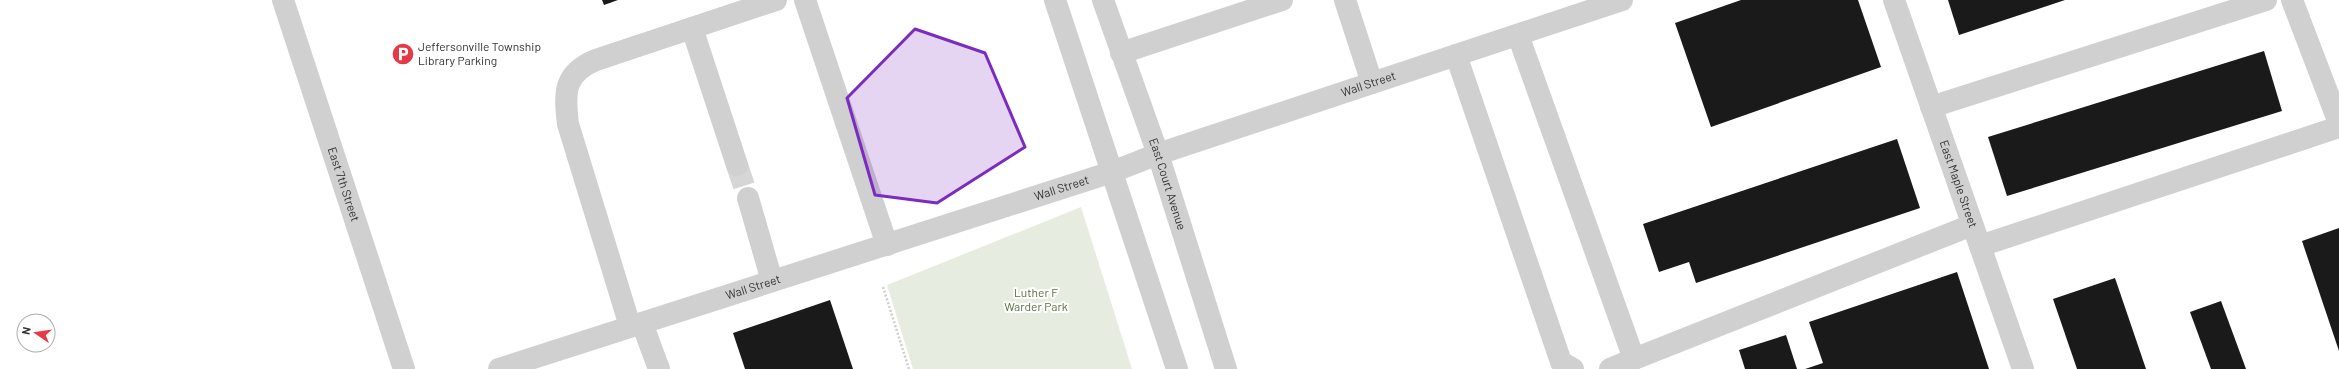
<svg xmlns="http://www.w3.org/2000/svg" width="2339" height="369" font-family="Barlow,sans-serif">
	<style>
		.green { fill: #e6ecdf }
		.building { fill: #1a1a1a }
		.lines { fill: none; stroke-linecap: round; stroke-linejoin: round }
		.minor-tunnel { stroke: #d6d6d6; stroke-width: 22; stroke-dasharray: 22 11; stroke-linecap: butt }
		.path { stroke: #cdcdcd; stroke-width: 2.5; stroke-dasharray: 2 2; stroke-linecap: butt }
		.minor { stroke: #d0d0d0; stroke-width: 22 }
		.marked { fill: #7b2cbf; fill-opacity: 0.2; stroke: #7b2cbf; stroke-width: 3; stroke-linejoin: round }
		.labels { text-anchor: middle; stroke-width: 4; stroke-linejoin: round; paint-order: stroke }
		.poi-label { font-size: 12px; fill: #333; stroke: #fff; text-anchor: start }
		.street-label { font-size: 12px; fill: #333; stroke: #fff }
		.park-label { font-size: 12px; fill: #56703f; stroke: #fff }
	</style>
	<rect width="100%" height="100%" fill="#fff"/>
	<path class="green" d="M1081,207L1132,369H913L887,285Z"/>
	<g class="building">
		<path d="M602,0H618L604,5Z"/>
		<path d="M1741,0H1858L1881,67L1711,127L1675,23Z"/>
		<path d="M1948,0H2065L1959,35Z"/>
		<path d="M2264,51L2282,111L2007,196L1988,137Z"/>
		<path d="M1897,139L1920,208L1696,283L1689,262L1659,272L1643,224Z"/>
		<path d="M2339,228V351L2302,241Z"/>
		<path d="M1957,272L1989,369H1805L1823,363L1809,322Z"/>
		<path d="M2115,278L2146,369H2077L2053,299Z"/>
		<path d="M830,300L853,369H745L733,333Z"/>
		<path d="M2221,301L2246,369H2211L2190,312Z"/>
		<path d="M1786,335L1797,369H1745L1739,350Z"/>
	</g>
	<g class="lines">
		<path class="minor-tunnel" d="M737,165L748,198"/>
		<path class="path" d="M883,287L909,369"/>
		<g class="minor">
			<path id="s1" d="M283,0L404,369"/>
			<path d="M805,0L887,245"/>
			<path d="M1055,0L1177,369"/>
			<path id="s2" d="M1103,0L1158,154L1226,369"/>
			<path d="M1345,0L1372,83"/>
			<path id="s3" d="M1894,0L2023,369"/>
			<path d="M2292,0L2339,123"/>
			<path d="M692,28L737,165"/>
			<path d="M1518,35L1634,359L1972,225"/>
			<path d="M1121,53L1282,0"/>
			<path d="M1456,55L1561,362L1573,369"/>
			<path d="M1931,107L2266,0"/>
			<path d="M748,198L772,281"/>
			<path d="M1980,246L2339,127"/>
			<path d="M642,323L659,369"/>
			<path d="M630,326L568,124C564,92 564,73 596,60L776,0"/>
			<path id="s4" d="M499,369L1112,172L1158,154L1622,0"/>
			<path d="M1610,369L1634,359"/>
		</g>
	</g>
	<path class="marked" d="M915,29L985,53L1025,147L937,203L875,195L847,98Z"/>
	<defs>
		<g id="parking-disc" transform="scale(1.15)"><circle r="9.5" fill="#e63946" stroke="#fff"/><path d="M-3.5-5.5H1a3.5 3.5 0 0 1 0 7H-1V5.5H-3.5ZM-1-3.4V-.6H.8a1.4 1.4 0 0 0 0-2.8Z" fill="#fff"/></g>
	</defs>
	<g fill-rule="evenodd">
		<use href="#parking-disc" x="403" y="54"/>
	</g>
	<g class="labels">
		<g class="poi-label">
			<text x="418" y="51">Jeffersonville Township<tspan x="418" dy="14">Library Parking</tspan></text>
		</g>
		<g class="street-label">
			<text dy="4" stroke="none"><textPath href="#s4" startOffset="915">Wall Street</textPath></text>
			<text dy="4" stroke="none"><textPath href="#s1" startOffset="194">East 7th Street</textPath></text>
			<text dy="4" stroke="none"><textPath href="#s2" startOffset="195">East Court Avenue</textPath></text>
			<text dy="4" stroke="none"><textPath href="#s3" startOffset="195">East Maple Street</textPath></text>
			<text dy="4" stroke="none"><textPath href="#s4" startOffset="591">Wall Street</textPath></text>
			<text dy="4" stroke="none"><textPath href="#s4" startOffset="267">Wall Street</textPath></text>
		</g>
		<g class="park-label">
			<text x="1036" y="297">Luther F<tspan x="1036" dy="14">Warder Park</tspan></text>
		</g>
	</g>
	<g transform="translate(36 333) rotate(283)"><circle r="19" fill="#ffffff" stroke="#adadad"/>
	<path d="M0-3L7 15L0 10L-7 15Z" fill="#e63946"/>
	<text y="-6" font-size="11" font-weight="bold" text-anchor="middle" fill="#333333">N</text>
	</g>
</svg>
